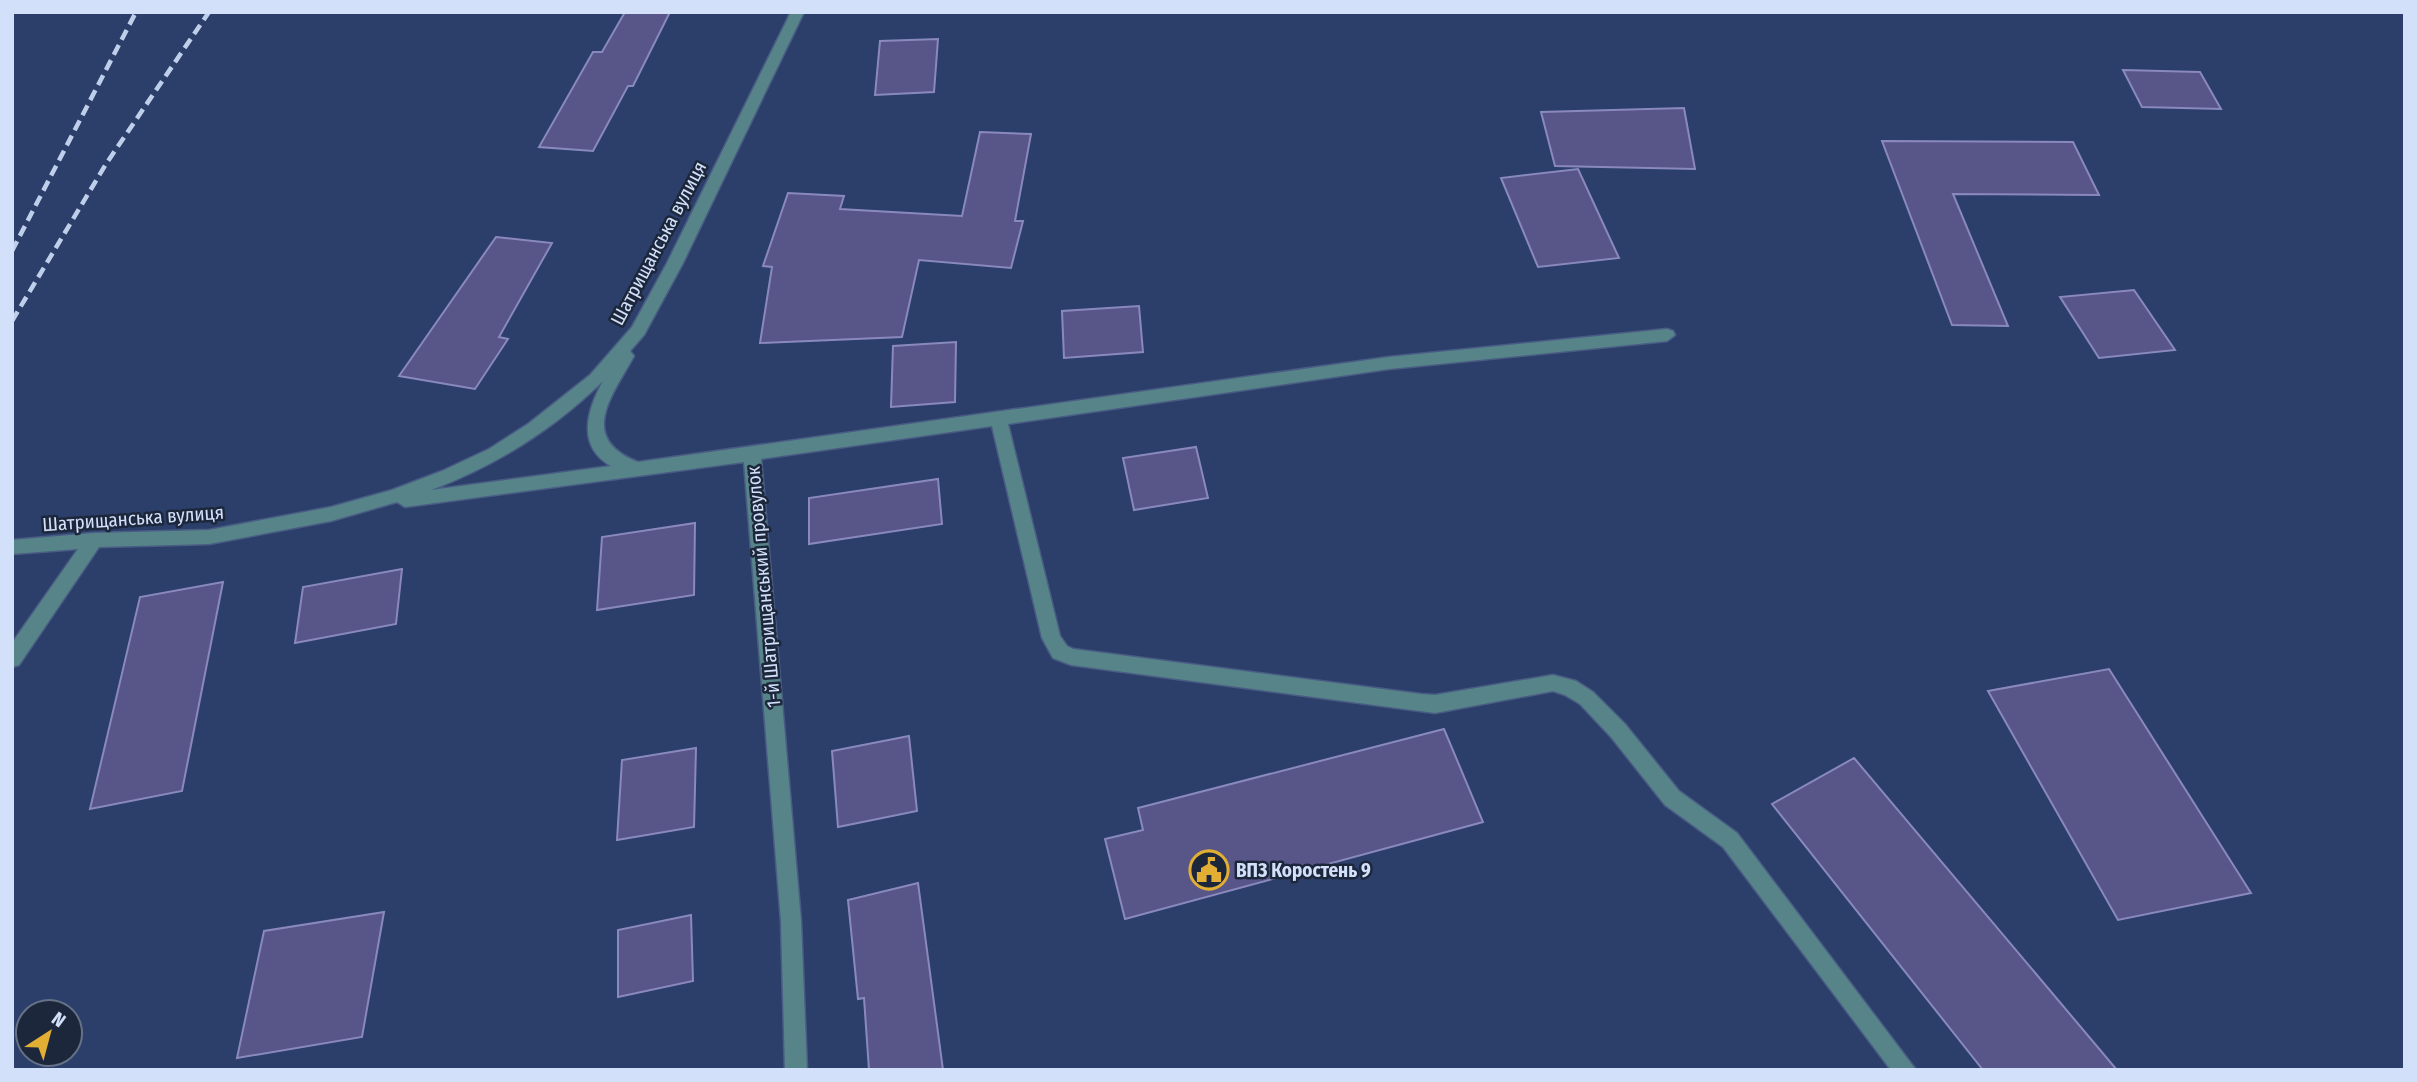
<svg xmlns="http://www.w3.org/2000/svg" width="2417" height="1082" font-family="'Fira Sans Condensed',sans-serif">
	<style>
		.building { fill: #585688; stroke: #8a89be; stroke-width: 2 }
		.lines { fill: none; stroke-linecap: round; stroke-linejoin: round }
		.minor-casing { stroke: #495c84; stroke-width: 3 }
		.minor { fill: #578489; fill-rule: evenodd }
		.rail { stroke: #bfceea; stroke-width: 4.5; stroke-dasharray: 11 6; stroke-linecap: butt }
		.labels { text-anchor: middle; stroke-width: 5; stroke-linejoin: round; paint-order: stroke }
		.street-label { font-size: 19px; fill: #d2e0fa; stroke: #1d273b }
		.poi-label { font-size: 19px; font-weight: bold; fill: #d2e0fa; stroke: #1d273b; text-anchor: start }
	</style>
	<rect width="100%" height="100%" fill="#2b3f6a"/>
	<g class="building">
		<path d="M625,12H670L633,86H628L593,151L539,147L593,52H602Z"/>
		<path d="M938,39L934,92L875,95L880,41Z"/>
		<path d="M2123,70L2200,72L2221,109L2142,107Z"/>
		<path d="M1684,108L1695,169L1555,166L1541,112Z"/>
		<path d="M980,132L1031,134L1015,221H1023L1011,268L919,260L902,337L760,343L772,267L763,266L788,193L844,196L840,209L962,216Z"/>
		<path d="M1882,141L2073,142L2099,195L1953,194L2008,326L1952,325Z"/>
		<path d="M1578,169L1619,258L1538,267L1501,178Z"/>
		<path d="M496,237L552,243L499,337L508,339L475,389L399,376Z"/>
		<path d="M2134,290L2175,350L2099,358L2060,297Z"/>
		<path d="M1139,306L1143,352L1064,358L1062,311Z"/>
		<path d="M956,342L955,402L891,407L893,346Z"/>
		<path d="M1196,447L1208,498L1134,510L1123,458Z"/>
		<path d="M938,479L942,524L809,544V498Z"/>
		<path d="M695,523L694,595L597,610L602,537Z"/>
		<path d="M402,569L396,624L295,643L303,587Z"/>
		<path d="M223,582L182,791L90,809L140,597Z"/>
		<path d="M2109,669L2251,893L2118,920L1988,691Z"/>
		<path d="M1444,729L1483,822L1125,919L1105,839L1143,830L1138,808Z"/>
		<path d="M909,736L917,811L838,827L832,751Z"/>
		<path d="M696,748L694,827L617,840L622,760Z"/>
		<path d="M1854,758L2117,1070H1983L1772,804Z"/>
		<path d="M918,883L943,1070H869L864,998L858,999L848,900Z"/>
		<path d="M384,912L362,1037L237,1058L264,931Z"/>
		<path d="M691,915L693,981L618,997V930Z"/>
	</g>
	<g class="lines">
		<g class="minor-casing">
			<path id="minor" d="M791,12H804L683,263L644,335L630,351L634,356C612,396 577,438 638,462L1389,357L1667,329L1673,331L1675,335L1667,341L1389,369L1008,424L1060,636L1067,646L1073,649L1421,694L1435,695L1553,675L1576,681L1593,692L1625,724L1679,791L1737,833L1916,1070H1891L1723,847L1665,805L1611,737L1580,704L1565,695L1553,691L1435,713L1071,665L1053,658L1042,638L992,426L761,459L801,921L807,1070H785L781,921L744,462L405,507L397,502L331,521L209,544L99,547L19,665L12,667V643L78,549L12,554V540L94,533L209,530L331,507L392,490L442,471L489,449L528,424L590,375L632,327L667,263ZM603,381C587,410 576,446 611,466L431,490C495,466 554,429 603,381Z"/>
		</g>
		<use href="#minor" class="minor"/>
		<g class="rail">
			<path d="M12,251L136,12"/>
			<path d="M12,321L106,164L209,12"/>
		</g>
	</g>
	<defs>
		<g id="civic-ring" transform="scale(2.0125)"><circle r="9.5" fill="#1d273b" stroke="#e2af34" stroke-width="1.5"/><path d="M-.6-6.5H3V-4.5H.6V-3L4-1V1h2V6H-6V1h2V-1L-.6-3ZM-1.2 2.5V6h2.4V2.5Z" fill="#e2af34"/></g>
	</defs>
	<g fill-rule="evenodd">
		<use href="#civic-ring" x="1209" y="870"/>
	</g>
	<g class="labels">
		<g class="street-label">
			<text transform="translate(658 243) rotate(-62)" y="7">Шатрищанська вулиця</text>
			<text transform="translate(133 518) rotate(-4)" y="7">Шатрищанська вулиця</text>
			<text transform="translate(763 587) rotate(-95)" y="7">1-й Шатрищанський провулок</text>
		</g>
		<g class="poi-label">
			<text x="1236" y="877">ВПЗ Коростень 9</text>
		</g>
	</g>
	<rect width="2417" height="1082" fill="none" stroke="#d2e0fa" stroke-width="28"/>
	<g transform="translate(49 1033) rotate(36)"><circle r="33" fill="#1d273b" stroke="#657187" stroke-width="2"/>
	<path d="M0-5L12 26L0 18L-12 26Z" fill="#e2af34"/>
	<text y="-10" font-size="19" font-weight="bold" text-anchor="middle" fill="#d2e0fa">N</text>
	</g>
</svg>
